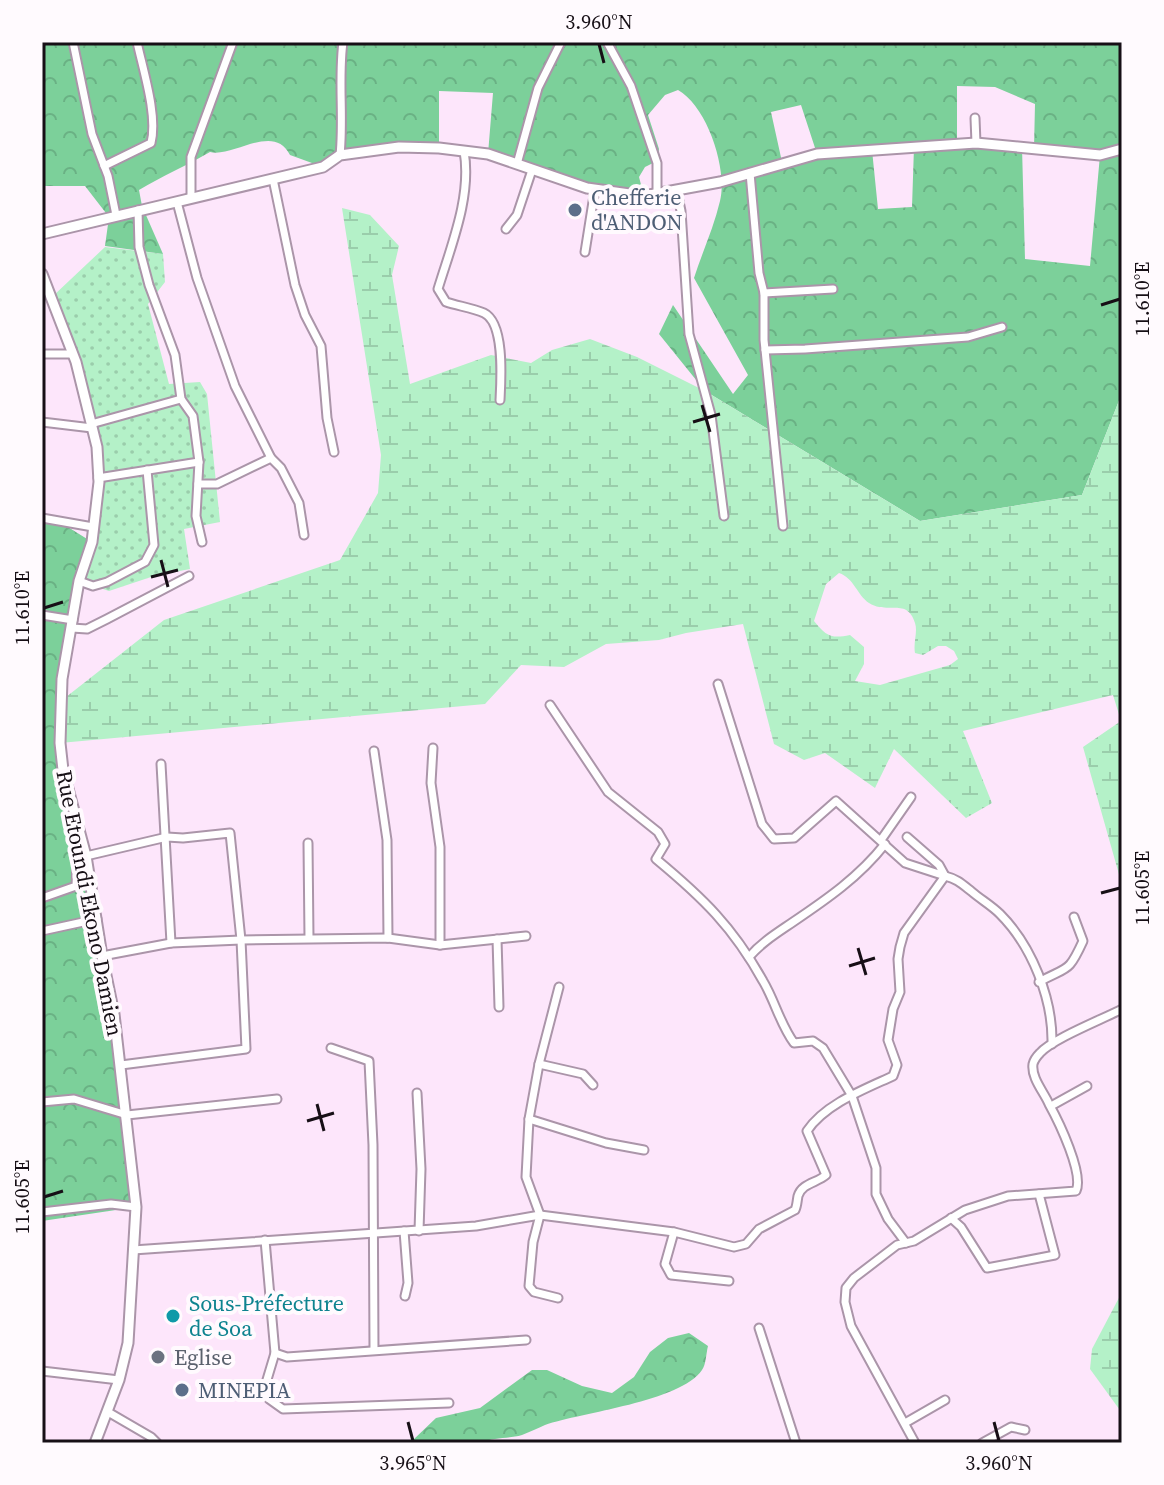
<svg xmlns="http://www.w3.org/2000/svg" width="1164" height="1485" font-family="'Source Serif 4',serif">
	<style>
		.green { fill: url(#green-dots) }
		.forest { fill: url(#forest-crowns); fill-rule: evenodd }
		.wetland { fill: url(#wetland-marsh); fill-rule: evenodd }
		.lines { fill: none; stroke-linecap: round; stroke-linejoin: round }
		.minor-casing { stroke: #ab95a9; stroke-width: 11 }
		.tertiary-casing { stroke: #ab95a9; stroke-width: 13 }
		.minor { stroke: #fff; stroke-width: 7 }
		.tertiary { stroke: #fff; stroke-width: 9 }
		.ticks { fill: none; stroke: #170f16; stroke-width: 3 }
		.service-dot { fill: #5c6f8a; stroke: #fffafe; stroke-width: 3 }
		.culture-dot { fill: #0f9aa8; stroke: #fffafe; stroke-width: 3 }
		.worship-dot { fill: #6b7280; stroke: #fffafe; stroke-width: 3 }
		.labels { text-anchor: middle; stroke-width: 8; stroke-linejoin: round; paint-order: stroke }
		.service-label { font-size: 22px; fill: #4e5e75; stroke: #fffafe; text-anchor: start }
		.street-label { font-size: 22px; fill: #170f16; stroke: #fffafe }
		.culture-label { font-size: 22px; fill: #0d838f; stroke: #fffafe; text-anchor: start }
		.worship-label { font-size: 22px; fill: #5b616d; stroke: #fffafe; text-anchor: start }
		.neatline { fill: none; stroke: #170f16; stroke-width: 3 }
		.ticks-label { font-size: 20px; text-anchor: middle; fill: #170f16 }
	</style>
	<defs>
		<pattern id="green-dots" width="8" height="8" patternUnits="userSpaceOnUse" patternTransform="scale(2)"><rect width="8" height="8" fill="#b4f1c8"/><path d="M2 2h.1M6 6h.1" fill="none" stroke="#9acdab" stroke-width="1.8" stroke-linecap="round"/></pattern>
		<pattern id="forest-crowns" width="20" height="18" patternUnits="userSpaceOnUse" patternTransform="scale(2)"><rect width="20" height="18" fill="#7cd09a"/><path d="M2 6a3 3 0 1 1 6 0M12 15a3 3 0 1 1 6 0" fill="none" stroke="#6ab184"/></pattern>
		<pattern id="wetland-marsh" width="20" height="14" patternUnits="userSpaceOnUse" patternTransform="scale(2)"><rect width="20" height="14" fill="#b4f1c8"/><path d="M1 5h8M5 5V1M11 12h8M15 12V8" fill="none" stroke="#9acdab"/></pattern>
	</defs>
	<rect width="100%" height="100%" fill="#fde6fb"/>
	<path class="green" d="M105,247L163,254L165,282L148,304L169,384L200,382L207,394L220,522L184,529L190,569L154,576L109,591L79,581L92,542L97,447L53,296Z"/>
	<g class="forest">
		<path d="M42,42H1122V393L1082,495L920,521L705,391L659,334L673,305L733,394L748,375L694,278C702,253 714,227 720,201C728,169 707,106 678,90L665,95L648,115L659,149L657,161L645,167L639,177L644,196L587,188L488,154L493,93L439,91V148L340,155L323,167L290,155C274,122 233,158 210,152C186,166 162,176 139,190L142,206L163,254L105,246L109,217L85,186H42L45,151L42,147ZM957,86L995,87L1035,104L1034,148L1100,155L1090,266L1025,259L1022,147L957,143ZM801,105L817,154L782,162L771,112ZM914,147L912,207L878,209L872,150Z"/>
		<path d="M42,511L92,542L62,679L60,743L98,924L136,1207L42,1221Z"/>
		<path d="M689,1333L708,1346C706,1354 706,1365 702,1370C680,1402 582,1412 545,1425C538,1428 530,1432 522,1435C508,1439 494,1437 480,1443H393L413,1440L436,1418L480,1408L532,1370H547L582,1386L612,1393L634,1377L650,1352L668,1338Z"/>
	</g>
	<g class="wetland">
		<path d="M342,208L370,215L399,246L392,275L410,384L491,355L531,363L552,350L590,339L637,357L705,391L920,521L1082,495L1122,393V885L1083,747L1121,721L1113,695L963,731L992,803L966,818L894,749L875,788L825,753L804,760L774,744L743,624L686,633L659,640L606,644L564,667L521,665L485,704L60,743L61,701L164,620L340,560L378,493L381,455ZM839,573C854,578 857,595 869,603C888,615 907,597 915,623C918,632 913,643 915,653L923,655L938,646H946L954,651L958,659L950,665L880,685L855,681L864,664V647L850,635C831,639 826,636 814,621L826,584Z"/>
		<path d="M1122,1292V1413L1090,1369L1092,1349Z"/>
	</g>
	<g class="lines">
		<g class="minor-casing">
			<g id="minor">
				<path d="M73,42L92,134L108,176L116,215"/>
				<path d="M607,42L631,86L657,163V196"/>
				<path d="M975,118L976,143"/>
				<path d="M464,151C472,196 451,246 438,289L446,302C458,306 473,308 484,313C505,323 501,380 500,400"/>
				<path d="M340,155C344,117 338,80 343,42"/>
				<path d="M517,164L538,88L561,42"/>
				<path d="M104,166L151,143C158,116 143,70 137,42"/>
				<path d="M750,173L759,273L764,293V340L783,526"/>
				<path d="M273,179L295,285L305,315L321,346L327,418L334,452"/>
				<path d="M677,192L681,211L689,334L711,415L724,516"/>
				<path d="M191,198V157L233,42"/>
				<path d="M177,202L197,278L235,386L271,458L281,468L299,503L304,535"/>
				<path d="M138,210L139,247L149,285L175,355L181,399L193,416L199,462L196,516L202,542"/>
				<path d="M506,229L517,215L532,170"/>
				<path d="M585,252L595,189"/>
				<path d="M764,293L833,289"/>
				<path d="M765,350L805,349L968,337L1002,327"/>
				<path d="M42,354H72"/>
				<path d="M42,422L92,428"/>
				<path d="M91,424L181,399"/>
				<path d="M98,478L199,462"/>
				<path d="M198,484H217L271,458"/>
				<path d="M42,518L93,527"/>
				<path d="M79,581L93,586L107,582L145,562L154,545L147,470"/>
				<path d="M42,615L73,620"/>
				<path d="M72,628L87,629L107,619L189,576"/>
				<path d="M718,684L762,824L774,839L794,838L836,801L905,863L945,876"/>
				<path d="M550,705L608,792L658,832L665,844L656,859C703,898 733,927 763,981C775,1001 780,1024 794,1043L813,1041L823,1048L852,1096L876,1168V1194L888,1219L906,1243"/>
				<path d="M433,748L431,783L440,847V945"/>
				<path d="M374,751L387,840L388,938"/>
				<path d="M161,764L171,943"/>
				<path d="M907,837L939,865L945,876"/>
				<path d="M881,840L911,797"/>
				<path d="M308,843L309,938"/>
				<path d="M42,898L76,886L77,860L86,856L167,837L183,838L230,833L241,940L246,1049L121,1065"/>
				<path d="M42,931L97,919"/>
				<path d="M497,939L499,1007"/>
				<path d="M102,956L171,943L241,940L388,938L440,945L526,936"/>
				<path d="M749,957C762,942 777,933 793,922C827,899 859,877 885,844"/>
				<path d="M1039,982C1068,966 1068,974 1083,941L1074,917"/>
				<path d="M331,1048L369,1061L373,1145L374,1350"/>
				<path d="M539,1064L583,1074L593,1085"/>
				<path d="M417,1093L421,1169L419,1231"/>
				<path d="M42,1102L74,1099L127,1115L277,1099"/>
				<path d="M1051,1106L1087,1086"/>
				<path d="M529,1119L606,1143L644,1150"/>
				<path d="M42,1212L111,1204L136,1207"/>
				<path d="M951,1218L961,1227L987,1268L1055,1255L1039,1194"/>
				<path d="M404,1231L408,1283L405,1296"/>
				<path d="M674,1232L665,1264L671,1275L729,1281"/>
				<path d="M265,1240L275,1353L266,1383L269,1399L283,1409L449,1403"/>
				<path d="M133,1250L476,1226L540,1215L674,1232L734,1247L746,1244L759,1229L795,1210C797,1206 797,1201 798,1196C802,1183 817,1183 826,1175L807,1131C825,1104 865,1089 893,1076L897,1065L888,1040L893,1009L900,992L898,959L900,947L904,933L945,876C957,879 961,883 971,891C980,899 991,905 1000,914C1032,946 1053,999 1052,1044"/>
				<path d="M558,1298L534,1292L529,1286L533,1242L540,1215L526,1177L529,1119L539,1064L559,987"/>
				<path d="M759,1328L796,1443"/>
				<path d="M275,1353L287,1357L526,1340"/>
				<path d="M42,1371L119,1380"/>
				<path d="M108,1412L151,1437L157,1443"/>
				<path d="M905,1423L945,1400"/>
				<path d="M915,1443L851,1326L845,1302L846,1288L854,1278L897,1245L914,1241L965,1210L1008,1196L1076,1191C1084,1174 1059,1122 1049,1104C1044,1092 1031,1078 1033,1064C1034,1060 1037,1056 1040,1053C1052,1039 1103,1019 1122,1009"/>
				<path d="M982,1443L1011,1427L1025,1430"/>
			</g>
		</g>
		<g class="tertiary-casing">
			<g id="tertiary">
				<path d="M42,234L323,167L340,155L399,147L439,148L488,154L587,188L644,196L720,182L817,154L976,143L1100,155L1122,149"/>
				<path d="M42,274L76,362L97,447L99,482L92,542L79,581L62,679L60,743L63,770L86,856L102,956L114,1014L136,1207L128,1343L119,1380L95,1443"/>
			</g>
		</g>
		<use href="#minor" class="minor"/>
		<use href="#tertiary" class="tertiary"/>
	</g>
	<path class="ticks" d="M599,44L604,63M1101,305L1120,299M702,405L710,432M693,422L720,414M161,560L168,587M151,577L178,570M44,608L63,602M1101,893L1120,888M858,948L866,975M849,966L875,958M317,1104L324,1131M307,1121L334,1113M44,1197L63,1191M408,1422L413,1441M994,1422L999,1441"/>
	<g class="service-dot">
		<circle cx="575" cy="210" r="8"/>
		<circle cx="182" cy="1390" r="8"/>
	</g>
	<circle class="culture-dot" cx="173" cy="1316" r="8"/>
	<circle class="worship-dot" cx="158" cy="1357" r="8"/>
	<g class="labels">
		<g class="service-label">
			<text x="591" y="205">Chefferie<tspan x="591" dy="25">d'ANDON</tspan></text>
			<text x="198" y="1398">MINEPIA</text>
		</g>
		<g class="street-label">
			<text transform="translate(90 903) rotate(79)" y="8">Rue Etoundi Ekono Damien</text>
		</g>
		<g class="culture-label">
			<text x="189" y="1311">Sous-Préfecture<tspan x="189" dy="25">de Soa</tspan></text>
		</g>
		<g class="worship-label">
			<text x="174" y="1365">Eglise</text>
		</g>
	</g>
	<rect width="1164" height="1485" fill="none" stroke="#fffafe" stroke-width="88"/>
	<rect x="44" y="44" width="1076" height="1397" class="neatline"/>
	<g class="ticks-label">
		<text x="599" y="29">3.960°N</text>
		<text transform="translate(1142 299) rotate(-90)" y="7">11.610°E</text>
		<text transform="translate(22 608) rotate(-90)" y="7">11.610°E</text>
		<text transform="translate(1142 888) rotate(-90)" y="7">11.605°E</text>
		<text transform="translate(22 1197) rotate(-90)" y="7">11.605°E</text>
		<text x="413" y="1470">3.965°N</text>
		<text x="999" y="1470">3.960°N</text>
	</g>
</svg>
